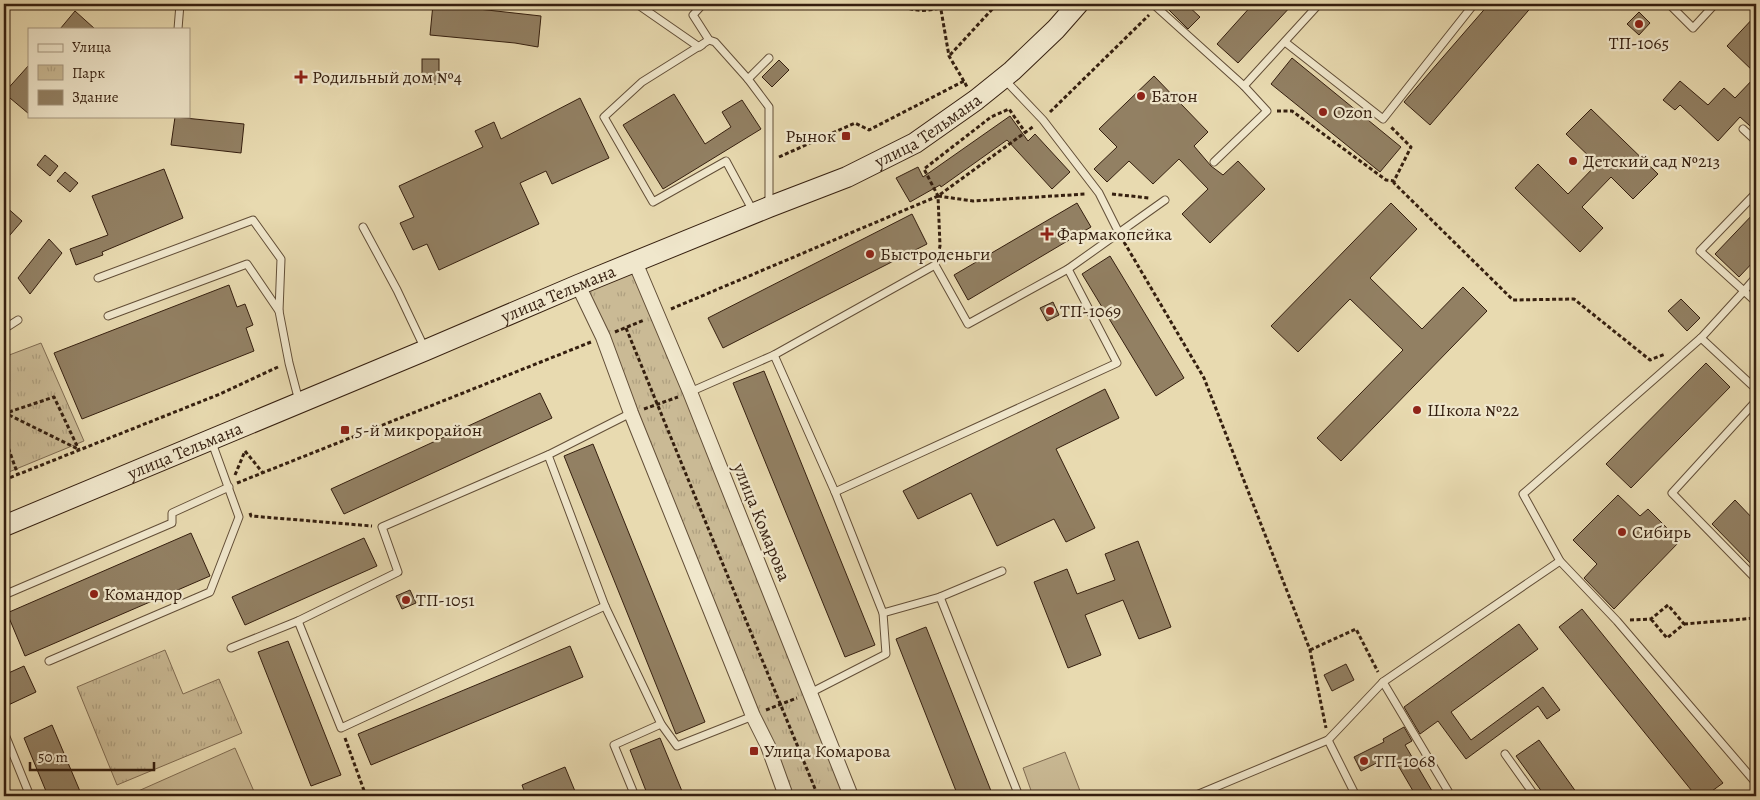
<svg xmlns="http://www.w3.org/2000/svg" width="1760" height="800" font-family="Alegreya,serif">
	<style>
		.grass { fill: #caba95; stroke: #806c52 }
		.park { fill: url(#park-tufts); stroke: #806c52 }
		.building { fill: #928063; stroke: #351f0f }
		.lines { fill: none; stroke-linecap: round; stroke-linejoin: round }
		.lane-casing { stroke: #624e37; stroke-width: 9 }
		.street-casing { stroke: #624e37; stroke-width: 16 }
		.secondary-casing { stroke: #351f0f; stroke-width: 22 }
		.path { stroke: #351f0f; stroke-width: 3; stroke-dasharray: 4 2.5; stroke-linecap: butt }
		.lane { stroke: #f0e7cc; stroke-width: 7 }
		.street { stroke: #f0e7cc; stroke-width: 14 }
		.secondary { stroke: #f0e7cc; stroke-width: 20 }
		.poi-dot { fill: #8f2418; stroke: #f0e7cc; stroke-width: 2 }
		.labels { text-anchor: middle; stroke-width: 4.5; stroke-linejoin: round; paint-order: stroke }
		.poi-label { font-size: 18px; fill: #351f0f; stroke: #f0e7cc; text-anchor: start }
		.street-label { font-size: 18px; fill: #351f0f; stroke: #f0e7cc }
	</style>
	<defs>
		<pattern id="park-tufts" width="24" height="20" patternUnits="userSpaceOnUse" patternTransform="scale(1.25)"><rect width="24" height="20" fill="#caba95"/><path d="M3 7l-1-3M5 7V3M7 7l1-3M15 17l-1-3M17 17v-4M19 17l1-3" fill="none" stroke="#ae9f7f"/></pattern>
	</defs>
	<rect width="100%" height="100%" fill="#e8dab0"/>
	<filter id="stains"><feTurbulence type="fractalNoise" baseFrequency=".004" numOctaves="4"/><feColorMatrix values="0 0 0 0 .2 0 0 0 0 .09 0 0 0 0 .02 0 0 0 .5 -.17"/></filter>
	<radialGradient id="worn" r=".72"><stop offset=".6" stop-color="#630" stop-opacity="0"/><stop offset="1" stop-color="#630" stop-opacity=".3"/></radialGradient>
	<g class="grass">
		<path d="M902,4H943C929,9 916,9 902,4Z"/>
		<path d="M235,748L256,796H127Z"/>
		<path d="M1065,752L1082,796H1033L1023,768Z"/>
	</g>
	<g class="park">
		<path d="M635,262L851,796H786L578,285Z"/>
		<path d="M41,343L84,441L4,474V357Z"/>
		<path d="M165,650L183,694L219,679L242,733L117,785L77,687Z"/>
	</g>
	<g class="building">
		<path d="M433,4L541,16L538,47L515,43L430,35Z"/>
		<path d="M1163,4H1186L1200,17L1188,29Z"/>
		<path d="M1253,4H1293L1238,63L1217,44Z"/>
		<path d="M1489,4H1534L1430,125L1404,102Z"/>
		<path d="M75,11L95,29H60Z"/>
		<path d="M1639,12L1650,23L1639,35L1627,24Z"/>
		<path d="M1756,15V74L1727,46Z"/>
		<path d="M1292,58L1401,147L1380,172L1271,84Z"/>
		<rect x="422" y="59" width="17" height="25"/>
		<path d="M779,60L789,70L772,87L762,77Z"/>
		<path d="M29,65V114L4,93Z"/>
		<path d="M1154,76L1208,132L1194,146L1211,166L1223,175L1238,161L1265,189L1210,243L1182,214L1208,189L1179,159L1153,184L1129,161L1107,182L1094,169L1117,147L1099,129Z"/>
		<path d="M1756,76V120L1750,126L1740,117L1718,141L1680,105L1675,110L1663,100L1680,81L1708,105L1724,88L1735,98Z"/>
		<path d="M674,94L705,144L731,127L722,112L742,100L761,129L663,189L623,125Z"/>
		<path d="M580,98L609,158L552,184L546,171L520,183L539,224L439,270L427,244L413,250L400,223L414,217L399,186L483,147L475,131L494,122L501,139Z"/>
		<path d="M1591,109L1658,174L1633,199L1611,177L1582,207L1603,228L1580,252L1515,188L1538,164L1568,194L1597,164L1566,134Z"/>
		<path d="M1010,116L1028,141L1035,134L1070,172L1052,189L1007,140L941,187L940,185L910,202L896,178L918,167L923,177Z"/>
		<path d="M175,117L244,124L241,153L171,145Z"/>
		<path d="M45,155L58,166L50,176L37,165Z"/>
		<path d="M164,169L183,218L102,252L103,255L76,265L70,249L108,235L92,196Z"/>
		<path d="M65,172L78,183L70,192L57,181Z"/>
		<path d="M1077,203L1091,227L968,300L954,275Z"/>
		<path d="M1391,203L1417,229L1370,278L1422,329L1463,287L1487,311L1341,461L1317,438L1403,350L1350,299L1298,352L1271,326Z"/>
		<path d="M4,205L22,221L4,242Z"/>
		<path d="M1756,211V259L1739,277L1715,254Z"/>
		<path d="M912,214L927,244L723,348L708,318Z"/>
		<path d="M49,239L62,253L30,294L18,278Z"/>
		<path d="M1110,256L1184,378L1156,396L1082,274Z"/>
		<path d="M229,285L237,307L245,304L253,325L246,328L254,351L82,419L54,353Z"/>
		<path d="M1681,299L1700,318L1687,331L1668,311Z"/>
		<path d="M1053,302L1059,315L1047,321L1040,308Z"/>
		<path d="M1706,363L1730,387L1631,488L1606,464Z"/>
		<path d="M764,371L875,645L845,657L733,383Z"/>
		<path d="M1105,389L1119,418L1056,449L1095,528L1066,542L1054,519L997,546L971,493L918,519L903,491Z"/>
		<path d="M540,393L552,418L344,514L331,489Z"/>
		<path d="M593,444L705,722L676,734L564,456Z"/>
		<path d="M1618,495L1640,516L1648,509L1680,541L1614,609L1584,578L1597,564L1573,540Z"/>
		<path d="M1735,500L1756,522V569L1712,524Z"/>
		<path d="M191,533L210,576L25,656L7,613Z"/>
		<path d="M364,538L377,566L245,625L232,597Z"/>
		<path d="M1138,541L1171,627L1139,639L1123,600L1085,615L1101,655L1068,668L1034,582L1067,569L1077,594L1115,580L1105,554Z"/>
		<path d="M410,590L416,603L402,609L396,596Z"/>
		<path d="M1582,609L1723,783L1705,796H1696L1559,627Z"/>
		<path d="M1519,624L1538,649L1451,712L1471,740L1543,687L1560,710L1547,719L1538,706L1466,759L1438,721L1420,734L1404,707Z"/>
		<path d="M926,627L993,796H958L896,639Z"/>
		<path d="M288,641L341,775L311,786L258,652Z"/>
		<path d="M570,646L583,677L371,765L358,734Z"/>
		<path d="M1346,664L1354,680L1332,691L1324,675Z"/>
		<path d="M24,666L36,692L4,707V675Z"/>
		<path d="M52,725L82,796H48L24,738Z"/>
		<path d="M1404,727L1412,741L1405,745L1435,796H1416L1392,755L1361,771L1354,757L1384,742L1383,739Z"/>
		<path d="M660,738L684,796H648L630,750Z"/>
		<path d="M1539,740L1579,796H1545L1516,756Z"/>
		<path d="M565,767L577,796H526L522,785Z"/>
	</g>
	<g class="lines">
		<g class="lane-casing">
			<g id="lane">
				<path d="M637,4L699,47L702,45"/>
				<path d="M703,4L693,15L709,40L715,42L748,79L769,107V204"/>
				<path d="M1153,4L1244,86L1267,111L1214,162"/>
				<path d="M1669,4L1693,28L1715,4"/>
				<path d="M178,29L180,4"/>
				<path d="M709,40L642,82L604,117L653,202L726,161L753,211"/>
				<path d="M1285,42L1383,119L1474,4"/>
				<path d="M748,79L769,58"/>
				<path d="M1005,80L1043,120L1099,193L1119,233"/>
				<path d="M1244,86L1319,4"/>
				<path d="M1743,129L1756,141"/>
				<path d="M1756,193L1700,251L1744,291L1756,277"/>
				<path d="M363,227L397,290L425,349"/>
				<path d="M98,278L253,220L281,259L279,311"/>
				<path d="M1756,302L1744,291L1701,338L1523,494L1560,561L1617,621L1756,783"/>
				<path d="M108,316L247,264L279,311L289,363L299,401"/>
				<path d="M4,329L18,320"/>
				<path d="M1701,338L1756,389"/>
				<path d="M774,355L835,492L883,613L886,654L810,693"/>
				<path d="M690,392L774,355L935,265L968,324L1068,269L1165,200"/>
				<path d="M1756,401L1672,493L1756,579"/>
				<path d="M631,413L548,455L605,606L661,724L614,745L635,796"/>
				<path d="M835,492L1117,363L1068,269"/>
				<path d="M4,595L172,523V513L229,487"/>
				<path d="M940,597L1002,571"/>
				<path d="M883,613L940,597L1019,796"/>
				<path d="M298,621L341,728L605,606"/>
				<path d="M231,648L298,621L398,572L382,527L548,455"/>
				<path d="M49,661L210,592L239,517L211,440"/>
				<path d="M661,724L677,746L753,716"/>
				<path d="M4,732L30,796"/>
				<path d="M1328,740L1356,796"/>
				<path d="M1505,754L1535,796"/>
				<path d="M1194,796L1328,740L1383,682"/>
				<path d="M1451,796L1383,682L1560,561"/>
				<path d="M1751,796L1756,792"/>
			</g>
		</g>
		<g class="street-casing">
			<g id="street">
				<path d="M635,262L690,392L851,796"/>
				<path d="M578,285L603,337L631,413L753,716L768,746L786,796"/>
			</g>
		</g>
		<g class="secondary-casing">
			<g id="secondary">
				<path id="s1" d="M4,526L426,350L578,285L769,207L847,177L915,143L976,100L1012,71L1056,29L1078,4"/>
			</g>
		</g>
		<g class="path">
			<path d="M897,4C915,13 932,12 951,4"/>
			<path d="M940,4L949,56L965,83"/>
			<path d="M1752,4L1756,8"/>
			<path d="M950,55L997,4"/>
			<path d="M1277,111H1292L1386,180L1394,181L1411,147L1390,126"/>
			<path d="M1050,112L1149,15"/>
			<path d="M779,157L855,123L869,130L964,81L967,87"/>
			<path d="M1394,181V183L1513,300L1574,299L1650,360L1665,354"/>
			<path d="M1112,194L1149,198"/>
			<path d="M938,196L973,201L1086,194"/>
			<path d="M1124,242L1204,378L1310,650L1326,728"/>
			<path d="M938,255L940,246L938,196L924,169L991,117L1009,109L1025,132"/>
			<path d="M671,309L938,196L1034,126"/>
			<path d="M626,328L818,796"/>
			<path d="M615,332L644,320"/>
			<path d="M4,401L9,411L7,419L4,423"/>
			<path d="M644,409L678,397"/>
			<path d="M9,412L54,397L79,450"/>
			<path d="M9,415L78,449"/>
			<path d="M4,436L18,475"/>
			<path d="M235,475L245,451L263,473"/>
			<path d="M4,480L220,394L278,367"/>
			<path d="M237,483L591,342"/>
			<path d="M250,513L251,516L372,526"/>
			<path d="M1630,620L1651,619L1668,605L1684,624L1667,638L1651,619"/>
			<path d="M1684,624L1756,618"/>
			<path d="M1310,650L1356,629L1378,672"/>
			<path d="M766,710L797,698"/>
			<path d="M345,738L366,796"/>
		</g>
		<use href="#lane" class="lane"/>
		<use href="#street" class="street"/>
		<use href="#secondary" class="secondary"/>
	</g>
	<g class="poi-dot">
		<circle cx="1639" cy="24" r="5"/>
		<path d="M298.5 69.5h5v5h5v5h-5v5h-5v-5h-5v-5h5z"/>
		<circle cx="1141" cy="96" r="5"/>
		<circle cx="1323" cy="112" r="5"/>
		<rect x="841" y="131" width="10" height="10" rx="2.5"/>
		<circle cx="1573" cy="161" r="5"/>
		<path d="M1044.5 226.5h5v5h5v5h-5v5h-5v-5h-5v-5h5z"/>
		<circle cx="870" cy="254" r="5"/>
		<circle cx="1050" cy="311" r="5"/>
		<circle cx="1417" cy="410" r="5"/>
		<rect x="340" y="425" width="10" height="10" rx="2.5"/>
		<circle cx="1622" cy="532" r="5"/>
		<circle cx="94" cy="594" r="5"/>
		<circle cx="406" cy="600" r="5"/>
		<rect x="749" y="746" width="10" height="10" rx="2.5"/>
		<circle cx="1364" cy="761" r="5"/>
	</g>
	<g class="labels">
		<g class="poi-label">
			<text x="1639" y="49" text-anchor="middle">ТП-1065</text>
			<text x="312" y="83">Родильный дом №4</text>
			<text x="1151" y="102">Батон</text>
			<text x="1333" y="118">Ozon</text>
			<text x="836" y="142" text-anchor="end">Рынок</text>
			<text x="1583" y="167">Детский сад №213</text>
			<text x="1057" y="240">Фармакопейка</text>
			<text x="880" y="260">Быстроденьги</text>
			<text x="1060" y="317">ТП-1069</text>
			<text x="1427" y="416">Школа №22</text>
			<text x="355" y="436">5-й микрорайон</text>
			<text x="1632" y="538">Сибирь</text>
			<text x="104" y="600">Командор</text>
			<text x="416" y="606">ТП-1051</text>
			<text x="764" y="757">Улица Комарова</text>
			<text x="1374" y="767">ТП-1068</text>
		</g>
		<g class="street-label">
			<text dy="6" stroke="none"><textPath href="#s1" startOffset="1006">улица Тельмана</textPath></text>
			<text dy="6" stroke="none"><textPath href="#s1" startOffset="601">улица Тельмана</textPath></text>
			<text dy="6" stroke="none"><textPath href="#s1" startOffset="196">улица Тельмана</textPath></text>
			<text transform="translate(762 522) rotate(68)" y="6">улица Комарова</text>
		</g>
	</g>
	<rect width="1760" height="800" fill="none" stroke="#e8dab0" stroke-width="20"/>
	<rect x="5" y="5" width="1750" height="790" fill="none" stroke="#351f0f" stroke-width="2.5"/>
	<rect x="10" y="10" width="1740" height="780" fill="none" stroke="#351f0f"/>
	<rect x="28" y="28" width="162" height="90" fill="#f0e7cc" stroke="#a59780"/>
	<rect x="38" y="44" width="25" height="8" fill="#f0e7cc" stroke="#a59780"/>
	<text x="72" y="52" font-size="15" fill="#351f0f">Улица</text>
	<rect x="38" y="65" width="25" height="15" fill="url(#park-tufts)" stroke="#a59780"/>
	<text x="72" y="78" font-size="15" fill="#351f0f">Парк</text>
	<rect x="38" y="90" width="25" height="15" fill="#928063" stroke="#a59780"/>
	<text x="72" y="102" font-size="15" fill="#351f0f">Здание</text>
	<path d="M30 762v8h124v-8" fill="none" stroke="#351f0f" stroke-width="2.5"/>
	<text x="38" y="762" font-size="15" fill="#351f0f" stroke="#f0e7cc" stroke-width="4" paint-order="stroke">50 m</text>
	<rect width="100%" height="100%" filter="url(#stains)"/>
	<rect width="100%" height="100%" fill="url(#worn)"/>
</svg>
